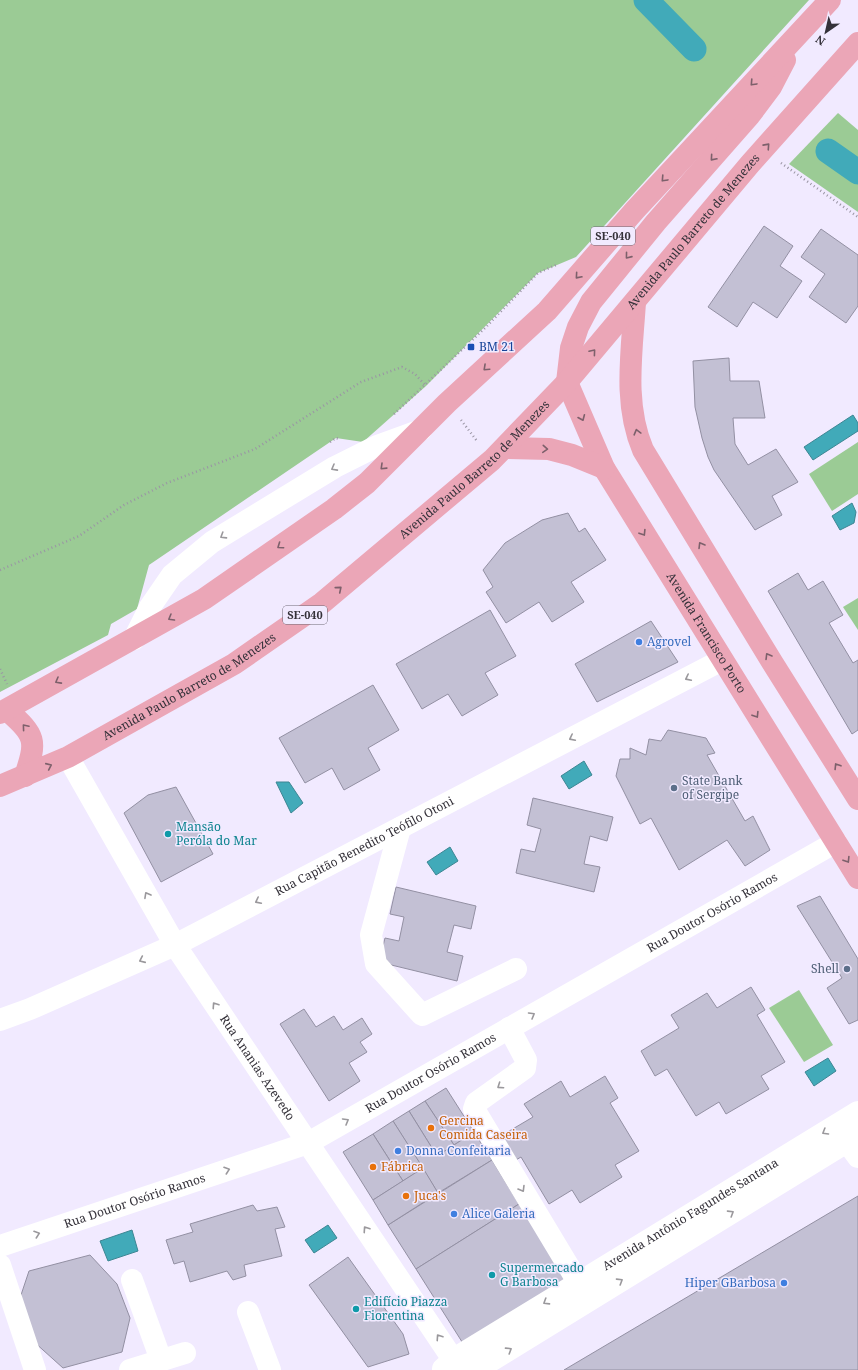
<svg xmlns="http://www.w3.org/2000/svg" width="858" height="1370" font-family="'Noto Serif',serif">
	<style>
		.green { fill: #9bcb95 }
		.water { fill: #41aab9; stroke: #3d8693 }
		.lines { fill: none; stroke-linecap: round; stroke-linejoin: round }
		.canal { stroke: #41aab9; stroke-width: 25 }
		.building { fill: #c3c0d4; stroke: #9390a3 }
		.path { stroke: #9a95a4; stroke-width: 2.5; stroke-dasharray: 1 3; stroke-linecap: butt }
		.minor { stroke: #fff; stroke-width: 22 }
		.major { stroke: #eba6b7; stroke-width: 22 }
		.oneway { stroke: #7d606b }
		.oneway2 { stroke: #9a989c }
		.transit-dot { fill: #1a4fb4; stroke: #f1eaff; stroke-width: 1.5 }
		.shop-dot { fill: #3f7fe0; stroke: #f1eaff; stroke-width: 1.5 }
		.service-dot { fill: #5c6f8a; stroke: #f1eaff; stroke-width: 1.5 }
		.culture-dot { fill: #0f9aa8; stroke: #f1eaff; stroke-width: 1.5 }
		.food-dot { fill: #e8710a; stroke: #f1eaff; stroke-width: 1.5 }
		.labels { text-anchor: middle; stroke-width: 3; stroke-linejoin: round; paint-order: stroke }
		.shield { fill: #f1eaff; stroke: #6d6874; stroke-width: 1 }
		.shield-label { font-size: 11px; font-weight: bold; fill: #343139 }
		.street-label { font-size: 12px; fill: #343139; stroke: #f1eaff }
		.transit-label { font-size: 12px; fill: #164399; stroke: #f1eaff; text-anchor: start }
		.shop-label { font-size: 12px; fill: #366cbe; stroke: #f1eaff; text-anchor: start }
		.service-label { font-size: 12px; fill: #4e5e75; stroke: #f1eaff; text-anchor: start }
		.culture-label { font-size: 12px; fill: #0d838f; stroke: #f1eaff; text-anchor: start }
		.food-label { font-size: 12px; fill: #c56008; stroke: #f1eaff; text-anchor: start }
	</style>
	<rect width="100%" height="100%" fill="#f1eaff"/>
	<g class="green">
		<path d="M0,0H809L576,257L538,273L426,386L363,442L336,438L149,565L137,609L111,624L108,635L0,692Z"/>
		<path d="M838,113L858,130V212L789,164Z"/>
		<path d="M858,442V494L832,511L809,474Z"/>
		<path d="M858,598V630L843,607Z"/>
		<path d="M799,990L833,1045L804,1062L769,1008Z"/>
	</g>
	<g class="water">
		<path d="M853,415L858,423V431L813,460L804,447Z"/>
		<path d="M852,503L856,512L854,523L840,530L832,516Z"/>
		<path d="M584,761L592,775L569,789L561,776Z"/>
		<path d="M276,782H289L303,803L291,813Z"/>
		<path d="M450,847L458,861L436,875L427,862Z"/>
		<path d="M828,1058L836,1071L814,1086L805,1072Z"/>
		<path d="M328,1225L337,1238L314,1253L305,1240Z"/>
		<path d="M132,1230L138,1251L108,1261L100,1241Z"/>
	</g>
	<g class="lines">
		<g class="canal">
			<path d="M646,0L694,49"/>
			<path d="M828,151L858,172"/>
		</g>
	</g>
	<g class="building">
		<path d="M764,226L793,246L780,266L802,281L777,318L753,302L737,327L708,307Z"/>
		<path d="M821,229L858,255V306L846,323L809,297L825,274L801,257Z"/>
		<path d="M729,358L730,381H759L765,418H733L735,444L748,465L776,449L798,482L772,496L782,515L755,530L714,470L708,457L702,438L695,407L693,361Z"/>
		<path d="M568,513L579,532L585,528L606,560L571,582L584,602L552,622L539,602L506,623L486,592L493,587L483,570L505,543L542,520Z"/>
		<path d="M798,573L808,590L823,581L843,615L829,623L853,663L858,660V730L852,734L768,591Z"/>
		<path d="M490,610L516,656L485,673L498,695L462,716L448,694L422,709L396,664Z"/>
		<path d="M651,621L678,662L597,702L575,664Z"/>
		<path d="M373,685L399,730L368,748L380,770L344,790L332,768L305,783L279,738Z"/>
		<path d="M668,730L706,738L715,753L707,755L745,821L753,816L770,850L745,866L727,840L679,870L651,818L640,824L616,776L620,759H630V748L646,755L649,739L661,741Z"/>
		<path d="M176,787L213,854L161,882L124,813L148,795Z"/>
		<path d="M533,798L613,817L607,841L590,836L584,864L600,867L594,892L516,873L521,849L535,852L541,829L527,825Z"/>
		<path d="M396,887L476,906L471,929L454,925L447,952L463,956L457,981L379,962L385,938L399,941L404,917L390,914Z"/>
		<path d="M820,896L858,959V1020L849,1024L827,988L842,978L797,906Z"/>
		<path d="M751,987L765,1010L757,1015L785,1062L761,1076L769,1089L726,1114L719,1102L696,1116L667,1069L655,1076L641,1051L679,1028L671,1015L707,993L717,1008Z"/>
		<path d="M304,1009L316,1027L334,1016L343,1030L362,1018L372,1034L360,1042L367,1052L349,1063L360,1081L329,1101L280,1024Z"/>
		<path d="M605,1076L618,1098L610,1103L639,1151L615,1165L622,1177L580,1203L572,1190L549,1204L521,1157L509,1164L494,1140L533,1117L524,1104L561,1081L570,1097Z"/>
		<path d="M446,1088L474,1132L454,1145L425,1101Z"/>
		<path d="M425,1101L454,1145L437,1156L409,1111Z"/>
		<path d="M409,1111L437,1156L474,1132L492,1160L438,1193L393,1121Z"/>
		<path d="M393,1121L423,1168L403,1181L373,1134Z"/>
		<path d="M373,1134L403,1181L373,1200L343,1152Z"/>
		<path d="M492,1160L519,1204L416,1269L388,1225Z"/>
		<path d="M423,1168L438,1193L388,1225L373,1200Z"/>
		<path d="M858,1196V1370H564Z"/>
		<path d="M519,1204L568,1281L464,1345L416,1269Z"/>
		<path d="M253,1205L257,1211L277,1207L285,1227L275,1229L282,1256L244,1265L246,1276L233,1280L227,1271L190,1282L184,1261L174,1264L166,1240L193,1232L190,1224Z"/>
		<path d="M90,1255L117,1284L130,1318L122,1352L63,1368L33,1341L19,1301L29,1271Z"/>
		<path d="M348,1257L403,1334L409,1354L368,1367L309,1285Z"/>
	</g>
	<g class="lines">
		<g class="path">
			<path d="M781,163L858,217"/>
			<path d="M394,414L486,327L538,273L556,265"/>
			<path d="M461,420L477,441"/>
			<path d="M330,442L336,438L340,439"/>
			<path d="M0,570L79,536L124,505L167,483L255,449L361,382L402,367L415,374L426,386"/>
			<path d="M0,669L7,684"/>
		</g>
		<g class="minor">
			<path d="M134,639L150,607L172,575L212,542L335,467L377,446L421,430"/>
			<path id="s1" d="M68,757L175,945L460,1370"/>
			<path d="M400,828L371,935L376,964L422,1015L516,969"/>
			<path id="s2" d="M0,1020L30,1009L175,945L722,660"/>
			<path d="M509,1028L526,1060L525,1068L476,1103L474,1109L578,1282"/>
			<path d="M847,1142L858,1157"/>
			<path id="s3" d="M0,1246L308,1143L836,842"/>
			<path d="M0,1265L35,1370"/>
			<path d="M132,1280L161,1360"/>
			<path d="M248,1312L270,1370"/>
			<path id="s4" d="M443,1369L454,1359L858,1112"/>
			<path d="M130,1370L185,1353"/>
			<path d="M476,1370L858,1135"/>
		</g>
		<g class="major">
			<path id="s5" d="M785,60L771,87L750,115L656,222L591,302L578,327L571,348L567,382L604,468L858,878"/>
			<path d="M635,302C632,352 623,403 643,450L772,662L858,799"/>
			<path d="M506,448L549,449L572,455L604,468"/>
			<path d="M7,710C36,736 37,740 25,776"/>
			<path d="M0,713L204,599L334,509L367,483L447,403L547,311L635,210L830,0"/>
			<path id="s6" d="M0,786L68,757L234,664L322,603L492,460L567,382L750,164L858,43"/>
		</g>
	</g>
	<defs><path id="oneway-chevron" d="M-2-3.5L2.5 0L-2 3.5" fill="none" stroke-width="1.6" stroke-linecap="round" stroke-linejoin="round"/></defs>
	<g class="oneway">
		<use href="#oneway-chevron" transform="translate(753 83) rotate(133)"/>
		<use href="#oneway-chevron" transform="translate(767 146) rotate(-48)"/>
		<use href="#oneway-chevron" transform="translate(713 158) rotate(131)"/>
		<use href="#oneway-chevron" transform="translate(664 179) rotate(133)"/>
		<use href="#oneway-chevron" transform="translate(628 256) rotate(129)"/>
		<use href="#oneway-chevron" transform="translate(578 276) rotate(131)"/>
		<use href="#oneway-chevron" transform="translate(593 352) rotate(-50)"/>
		<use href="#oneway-chevron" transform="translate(486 368) rotate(137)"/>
		<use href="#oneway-chevron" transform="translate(582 418) rotate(67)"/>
		<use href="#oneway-chevron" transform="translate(637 432) rotate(-105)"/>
		<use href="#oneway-chevron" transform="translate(545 449) rotate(4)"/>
		<use href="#oneway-chevron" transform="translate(383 467) rotate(136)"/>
		<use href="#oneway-chevron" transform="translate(643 533) rotate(58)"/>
		<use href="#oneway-chevron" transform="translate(701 545) rotate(-121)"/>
		<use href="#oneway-chevron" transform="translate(280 546) rotate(145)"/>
		<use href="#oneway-chevron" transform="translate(339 589) rotate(-40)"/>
		<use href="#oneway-chevron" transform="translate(171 618) rotate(150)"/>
		<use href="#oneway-chevron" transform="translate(768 656) rotate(-121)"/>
		<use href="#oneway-chevron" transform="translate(58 681) rotate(151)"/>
		<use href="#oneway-chevron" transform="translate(756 715) rotate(58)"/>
		<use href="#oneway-chevron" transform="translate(25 727) rotate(-130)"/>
		<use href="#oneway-chevron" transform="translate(49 766) rotate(-24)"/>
		<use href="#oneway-chevron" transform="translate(837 766) rotate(-122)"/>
		<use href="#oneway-chevron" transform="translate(847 860) rotate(58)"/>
	</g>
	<g class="oneway2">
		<use href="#oneway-chevron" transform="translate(334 468) rotate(151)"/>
		<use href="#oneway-chevron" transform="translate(223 536) rotate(148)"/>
		<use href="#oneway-chevron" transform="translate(688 678) rotate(153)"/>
		<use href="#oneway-chevron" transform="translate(572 738) rotate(153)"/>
		<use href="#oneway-chevron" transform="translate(147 895) rotate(-119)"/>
		<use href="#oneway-chevron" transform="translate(258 901) rotate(153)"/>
		<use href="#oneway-chevron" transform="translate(142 960) rotate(156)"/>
		<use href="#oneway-chevron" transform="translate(215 1005) rotate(-124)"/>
		<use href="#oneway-chevron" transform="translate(532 1015) rotate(-30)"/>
		<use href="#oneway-chevron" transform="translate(500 1086) rotate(146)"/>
		<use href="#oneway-chevron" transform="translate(346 1121) rotate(-30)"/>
		<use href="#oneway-chevron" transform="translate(825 1132) rotate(149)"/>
		<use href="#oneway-chevron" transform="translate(227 1170) rotate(-19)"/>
		<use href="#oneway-chevron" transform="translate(522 1189) rotate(59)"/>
		<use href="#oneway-chevron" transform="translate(731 1213) rotate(-32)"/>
		<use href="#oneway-chevron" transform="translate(366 1229) rotate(-124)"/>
		<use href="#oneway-chevron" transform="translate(37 1234) rotate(-19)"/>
		<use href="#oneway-chevron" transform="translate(620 1281) rotate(-32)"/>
		<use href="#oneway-chevron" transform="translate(546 1302) rotate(148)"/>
		<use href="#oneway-chevron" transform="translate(439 1337) rotate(-124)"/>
		<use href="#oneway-chevron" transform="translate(509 1350) rotate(-32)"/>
	</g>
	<rect class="transit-dot" x="467" y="343" width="8" height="8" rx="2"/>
	<g class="shop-dot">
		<circle cx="639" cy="642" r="4"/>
		<circle cx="398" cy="1151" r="4"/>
		<circle cx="454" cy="1214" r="4"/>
		<circle cx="784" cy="1283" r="4"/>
	</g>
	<g class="service-dot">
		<circle cx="674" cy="788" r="4"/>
		<circle cx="847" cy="969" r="4"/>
	</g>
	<g class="culture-dot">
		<circle cx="168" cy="834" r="4"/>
		<circle cx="492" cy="1275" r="4"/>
		<circle cx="356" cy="1309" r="4"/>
	</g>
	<g class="food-dot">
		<circle cx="431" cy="1128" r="4"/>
		<circle cx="373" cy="1167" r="4"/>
		<circle cx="406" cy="1196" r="4"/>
	</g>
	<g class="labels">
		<g class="shield">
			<rect x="591" y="227" width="44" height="18" rx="3"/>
			<rect x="283" y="606" width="44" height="18" rx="3"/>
		</g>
		<g class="shield-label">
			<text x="613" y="240">SE-040</text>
			<text x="305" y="619">SE-040</text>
		</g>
		<g class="street-label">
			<text dy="4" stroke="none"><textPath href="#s6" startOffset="898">Avenida Paulo Barreto de Menezes</textPath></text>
			<text dy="4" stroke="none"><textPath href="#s6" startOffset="574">Avenida Paulo Barreto de Menezes</textPath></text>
			<text dy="4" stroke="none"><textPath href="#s5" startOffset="683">Avenida Francisco Porto</textPath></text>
			<text dy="4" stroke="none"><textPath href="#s6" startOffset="214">Avenida Paulo Barreto de Menezes</textPath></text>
			<text dy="4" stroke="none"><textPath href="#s2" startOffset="404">Rua Capitão Benedito Teófilo Otoni</textPath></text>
			<text dy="4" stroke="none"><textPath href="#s3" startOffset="790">Rua Doutor Osório Ramos</textPath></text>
			<text dy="4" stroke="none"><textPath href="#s1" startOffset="364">Rua Ananias Azevedo</textPath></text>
			<text dy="4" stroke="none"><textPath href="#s3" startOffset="466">Rua Doutor Osório Ramos</textPath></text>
			<text dy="4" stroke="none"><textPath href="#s3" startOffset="142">Rua Doutor Osório Ramos</textPath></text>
			<text dy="4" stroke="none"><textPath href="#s4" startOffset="292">Avenida Antônio Fagundes Santana</textPath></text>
		</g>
		<g class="transit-label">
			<text x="479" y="351">BM 21</text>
		</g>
		<g class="shop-label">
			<text x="647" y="646">Agrovel</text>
			<text x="406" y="1155">Donna Confeitaria</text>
			<text x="462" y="1218">Alice Galeria</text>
			<text x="776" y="1287" text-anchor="end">Hiper GBarbosa</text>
		</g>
		<g class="service-label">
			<text x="682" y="785">State Bank<tspan x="682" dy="14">of Sergipe</tspan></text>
			<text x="839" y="973" text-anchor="end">Shell</text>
		</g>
		<g class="culture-label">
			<text x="176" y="831">Mansão<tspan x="176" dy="14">Peróla do Mar</tspan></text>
			<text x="500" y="1272">Supermercado<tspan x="500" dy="14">G Barbosa</tspan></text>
			<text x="364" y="1306">Edifício Piazza<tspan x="364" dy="14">Fiorentina</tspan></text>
		</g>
		<g class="food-label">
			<text x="439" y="1125">Gercina<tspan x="439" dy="14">Comida Caseira</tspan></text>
			<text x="381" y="1171">Fábrica</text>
			<text x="414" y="1200">Juca's</text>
		</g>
	</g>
	<g transform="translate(826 32) rotate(214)" stroke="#f1eaff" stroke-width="3" paint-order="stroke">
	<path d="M0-3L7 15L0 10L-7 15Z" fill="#343139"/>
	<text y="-6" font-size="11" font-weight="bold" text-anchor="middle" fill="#343139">N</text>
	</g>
</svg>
